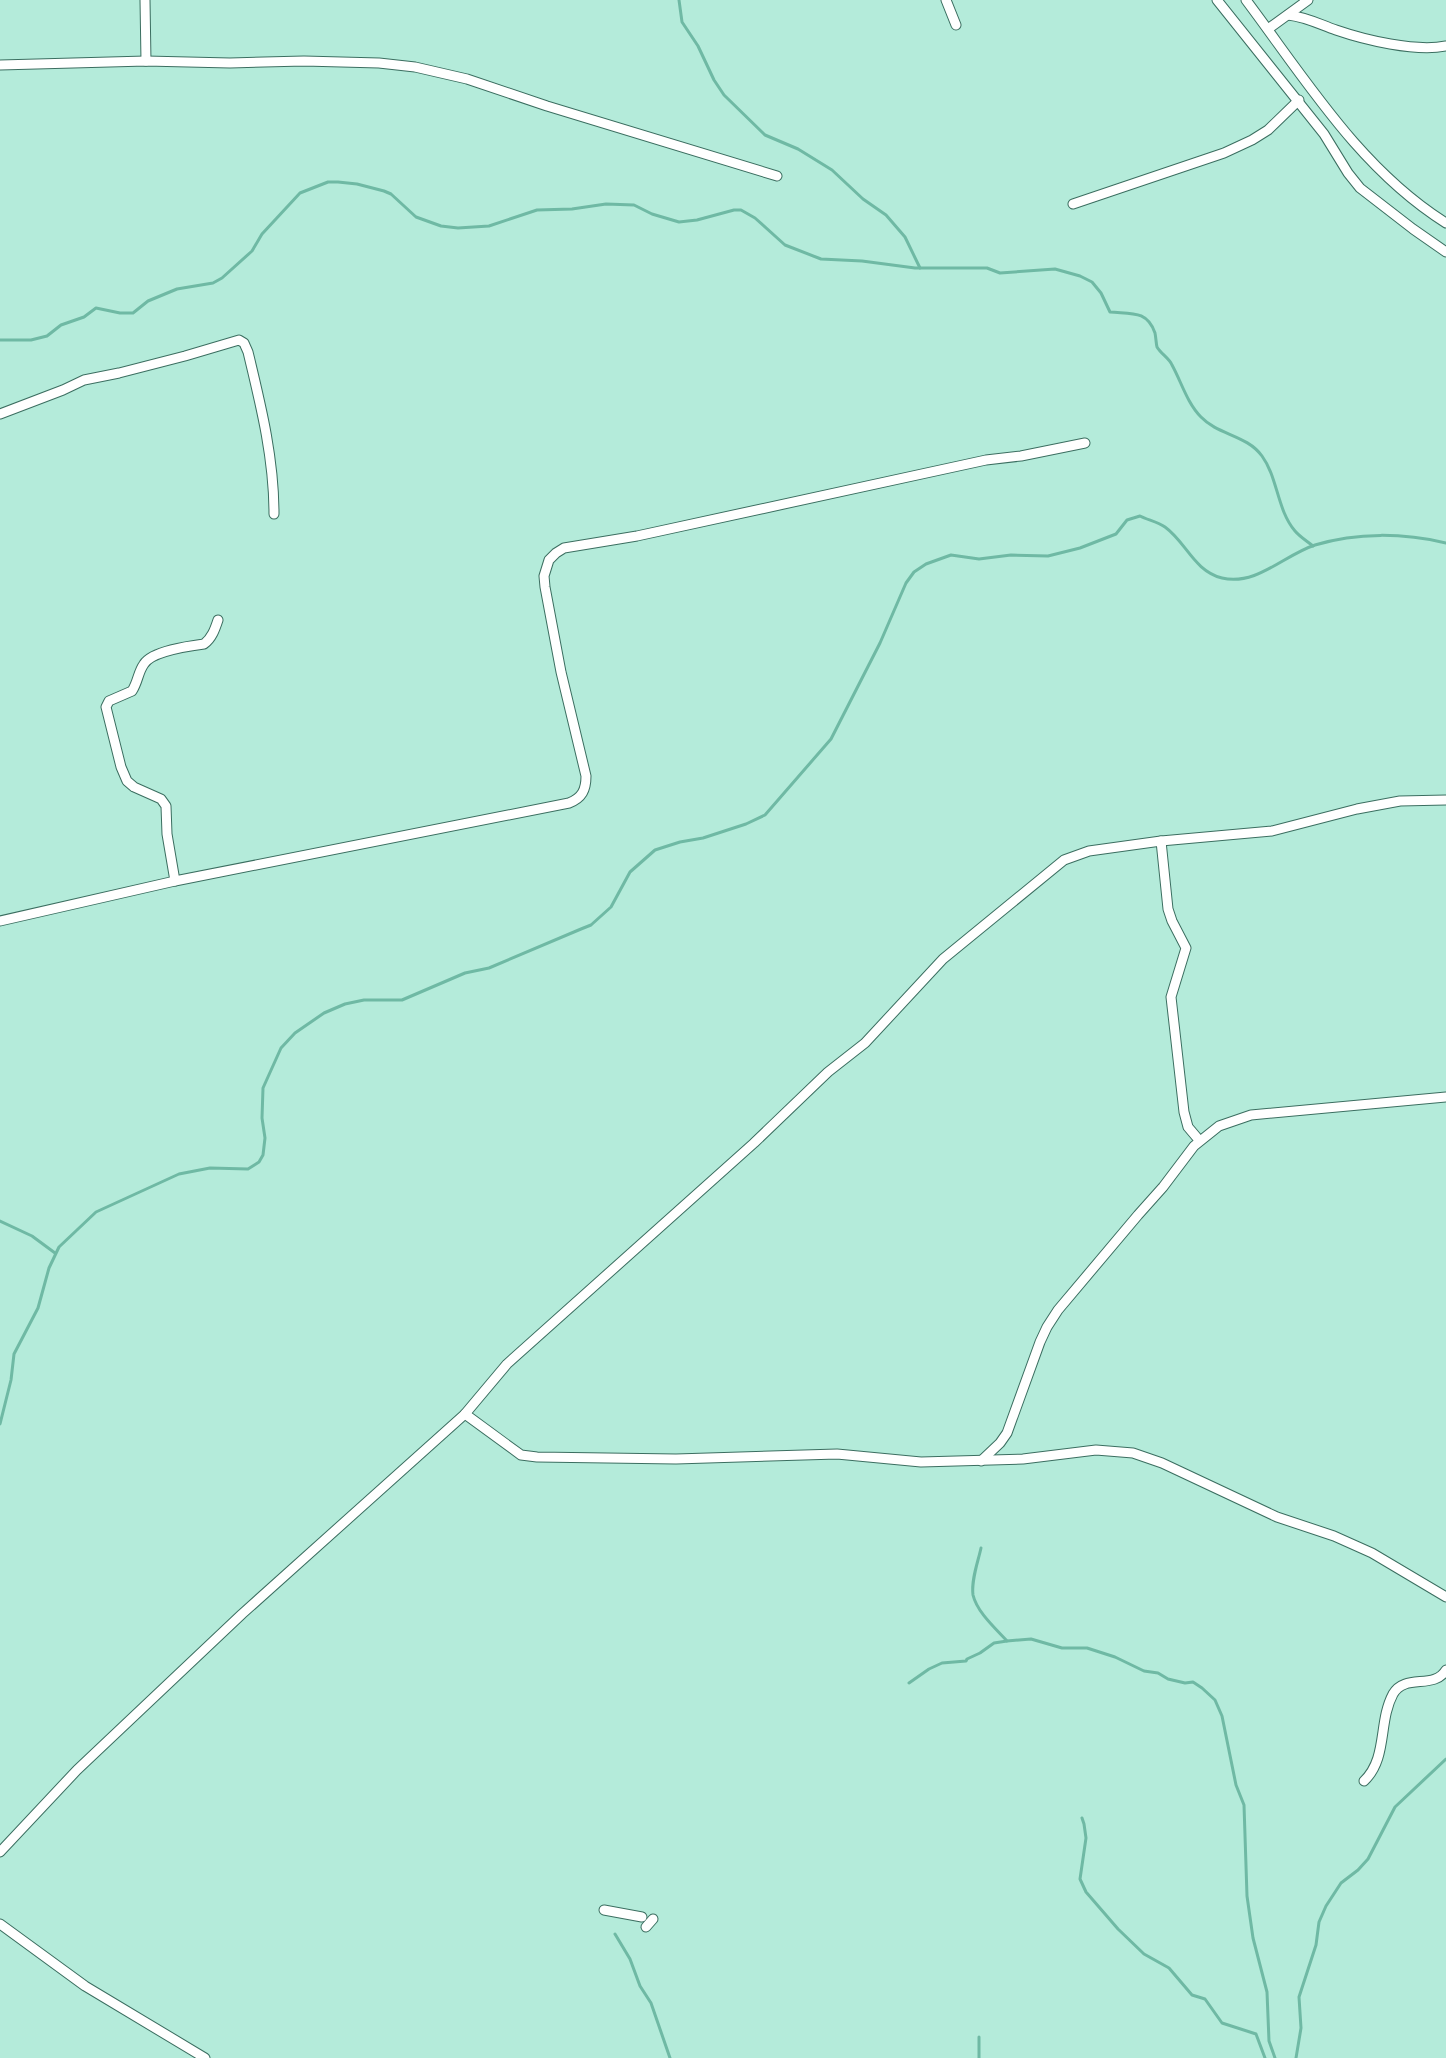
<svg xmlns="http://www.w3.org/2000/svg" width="1446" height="2058" font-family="'Exo 2',sans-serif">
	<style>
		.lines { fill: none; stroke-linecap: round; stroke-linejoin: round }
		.stream { stroke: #6fb9a4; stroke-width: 3 }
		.minor-casing { stroke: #3b6e60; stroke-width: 11 }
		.minor { stroke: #fff; stroke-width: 9 }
	</style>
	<rect width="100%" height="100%" fill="#b4ebda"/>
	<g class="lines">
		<g class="stream">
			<path d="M679,0L682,22L698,46L714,80L724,95L765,135L798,149L832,170L863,199L886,215L905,237L920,268"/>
			<path d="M0,340H31L47,336L61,325L84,317L96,308L120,313H133L148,301L177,289L213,283L222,278L252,251L262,234L300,193L328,182H338L357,184L384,191L391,194L416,217L441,226L458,228L489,226L537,210L572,209L606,204L634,205L652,214L679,222L697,220L734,210H741L755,218L785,245L821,259L862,261L915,268H987L1000,273L1055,269L1080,276L1092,282L1101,293L1110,312C1131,314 1147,310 1155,333C1156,338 1156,343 1157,347C1161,354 1169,358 1172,365C1181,381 1187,403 1201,417C1218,435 1247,435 1262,456C1278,478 1277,510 1295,531C1300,537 1307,541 1313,546"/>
			<path d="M0,1221L32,1236L55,1253"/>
			<path d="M0,1424L11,1380L14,1354L38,1308L49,1268L59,1247L96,1212L179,1174L210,1168L248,1169L259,1162L263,1155L265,1138L262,1118L263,1088L281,1048L295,1033L324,1013L345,1004L364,1000H402L465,973L489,968L581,929L591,925L611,907L630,872L655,850L680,842L703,838L746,824L765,815L831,739L880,643L906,583L914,572L926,564L951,555L979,559L1011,555L1048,556L1080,548L1116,534L1127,520L1140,516C1148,520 1158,522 1165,527C1186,542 1194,571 1222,578C1257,586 1284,555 1315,545C1357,532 1404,533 1446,543"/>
			<path d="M981,1548C978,1562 971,1580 973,1595C977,1612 995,1628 1007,1641"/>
			<path d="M909,1683L929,1669L942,1663L966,1661L967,1659L980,1653L994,1643L1007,1641L1031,1639L1062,1648H1087L1115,1657L1144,1671L1158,1673L1168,1679L1185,1683L1193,1682L1202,1688L1215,1700L1222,1716L1236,1785L1244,1805L1247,1896L1253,1938L1267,1992L1269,2041L1275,2058"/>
			<path d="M1082,1818L1084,1824L1086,1838L1080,1879L1086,1892L1118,1929L1144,1954L1169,1968L1192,1995L1205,1999L1222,2023L1256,2034L1265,2058"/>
			<path d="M615,1934L630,1959L640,1986L651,2003L670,2058"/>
			<path d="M979,2037V2058"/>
			<path d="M1296,2058L1301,2028L1299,1997L1316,1945L1319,1922L1326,1906L1341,1883L1358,1870L1368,1859L1395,1807L1446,1759"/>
		</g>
		<g class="minor-casing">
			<g id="minor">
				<path d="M145,0L146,61"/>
				<path d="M946,0L956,25"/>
				<path d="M1217,0L1324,134L1348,173L1360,188L1413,229L1446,252"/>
				<path d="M1246,0C1306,80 1360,169 1446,223"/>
				<path d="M1288,15C1306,17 1319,24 1336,30C1365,40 1415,52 1446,46"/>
				<path d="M1268,29L1308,0"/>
				<path d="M0,65L146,61L230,63L304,61L379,63L415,67L467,79L547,106L777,176"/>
				<path d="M1073,204L1224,153L1252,140L1268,130L1299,100"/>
				<path d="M0,414L63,390L84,380L119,373L185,356L239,340L244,343L248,352C261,406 274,458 274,514"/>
				<path d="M1161,841L1168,909L1172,921L1186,948L1171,997L1184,1112L1188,1127L1199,1140"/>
				<path d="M175,881L167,834L166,806L161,799L134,787L127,781L121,767L106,707L109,701L132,691C138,682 138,672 144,664C152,651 189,646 204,644C212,638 215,629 218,620"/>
				<path d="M0,921L175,881L569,803C582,798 586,790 586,776L561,672L545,587L544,576L549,560L556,553L564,548L637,536L986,460L1021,456L1085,443"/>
				<path d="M465,1414L521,1455L537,1457L676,1459L837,1454L921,1462L1023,1459L1096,1450L1133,1453L1162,1463L1277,1517L1334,1536L1372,1553L1446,1597"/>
				<path d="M981,1461L1000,1443L1007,1433L1040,1342L1047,1327L1058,1310L1138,1215L1163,1187L1194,1146L1219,1126L1251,1115L1446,1097"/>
				<path d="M1364,1781C1388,1758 1378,1722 1393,1694C1405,1673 1434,1690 1446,1670"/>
				<path d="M0,1852L77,1770L242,1614L465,1414L507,1364L754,1143L828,1072L865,1043L943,959L1064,860L1089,851L1161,841L1272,831L1357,809L1400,801L1446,800"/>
				<path d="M604,1910L642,1917"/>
				<path d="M0,1924L85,1986L205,2058"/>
				<path d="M646,1927L653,1919"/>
			</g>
		</g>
		<use href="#minor" class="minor"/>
	</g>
</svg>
